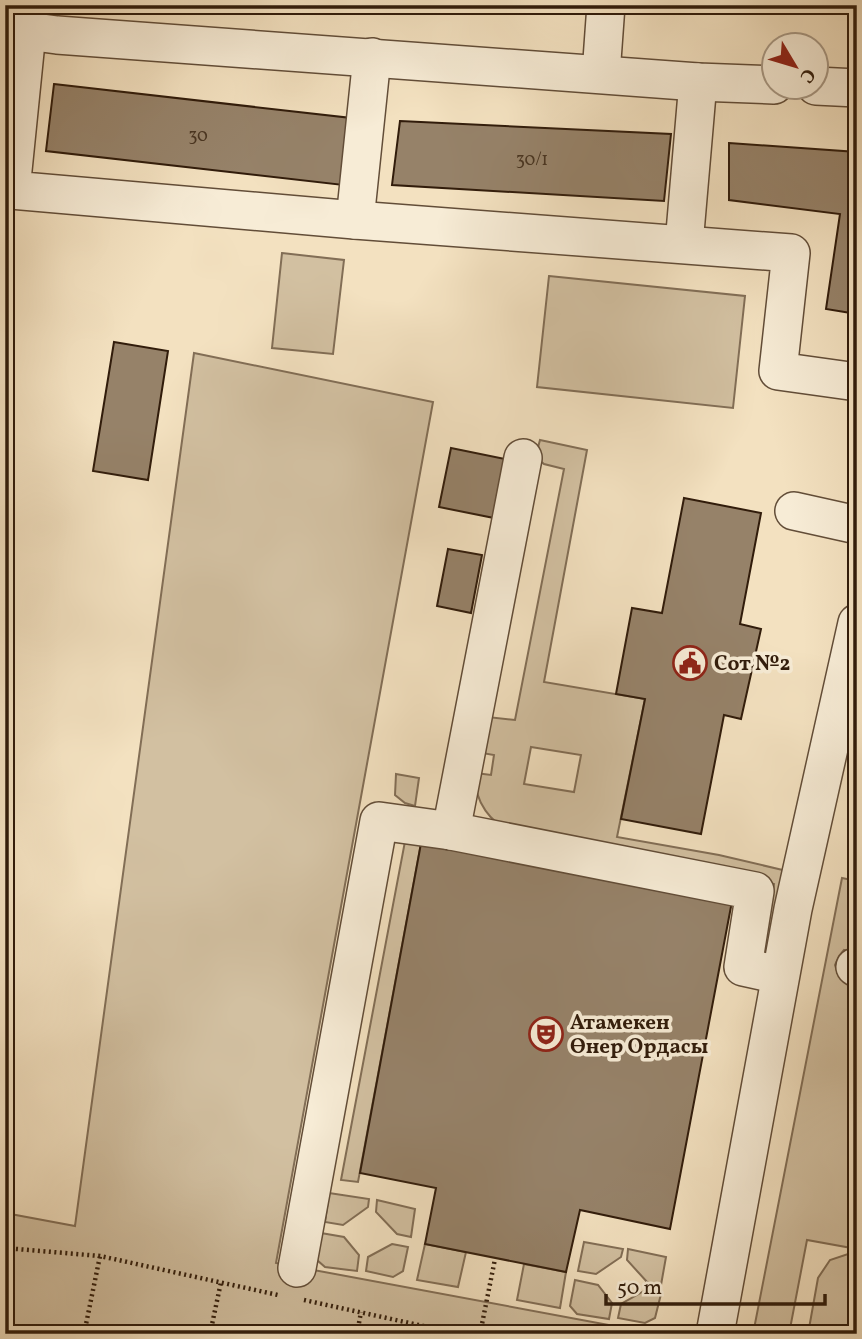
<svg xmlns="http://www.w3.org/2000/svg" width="862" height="1339" font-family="Vollkorn,serif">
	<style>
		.green { fill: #d2c0a1; stroke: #826e56; stroke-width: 2; fill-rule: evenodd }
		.building { fill: #968269; stroke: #311c0b; stroke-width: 2 }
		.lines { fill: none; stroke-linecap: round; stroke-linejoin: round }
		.minor-casing { stroke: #624d38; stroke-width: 40 }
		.path { stroke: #311c0b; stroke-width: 4.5; stroke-dasharray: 2 3.5; stroke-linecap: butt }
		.minor { stroke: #f7ecd6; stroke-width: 37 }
		.labels { text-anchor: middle; stroke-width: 7; stroke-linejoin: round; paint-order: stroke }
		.number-label { font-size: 18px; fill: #4a3622 }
		.poi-label { font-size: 21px; font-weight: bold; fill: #311c0b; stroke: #f7ecd6; text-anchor: start }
	</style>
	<rect width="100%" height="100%" fill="#f3e1c0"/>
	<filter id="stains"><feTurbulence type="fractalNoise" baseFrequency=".00286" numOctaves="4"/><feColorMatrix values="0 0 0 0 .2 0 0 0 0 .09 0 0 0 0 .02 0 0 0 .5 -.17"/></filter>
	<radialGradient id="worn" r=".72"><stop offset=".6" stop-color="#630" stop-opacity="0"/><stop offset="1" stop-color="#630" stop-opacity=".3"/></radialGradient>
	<g class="green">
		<path d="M282,253L344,260L333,354L272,348Z"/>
		<path d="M549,276L745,296L733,408L537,387Z"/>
		<path d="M194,353L433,402L276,1263L657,1334H5V1213L75,1226Z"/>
		<path d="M540,440L587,450L544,682L645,699L617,837L719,855L787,871L776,938L765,936L774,884L517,834C490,824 474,802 475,773L491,775L494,755L482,753L488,717L515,720L564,469L544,464L538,459L537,451ZM531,747L581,755L574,792L524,784Z"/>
		<path d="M396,774L419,778L415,806L405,803L395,795Z"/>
		<path d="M406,836L422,838L358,1182L341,1180Z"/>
		<path d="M842,878L857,881V954L844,950L839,956L835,965L837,971L857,982V1249L807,1240L789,1334H753Z"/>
		<path d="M329,1193L369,1199L368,1207L343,1225L325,1222Z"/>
		<path d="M377,1200L415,1209L411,1237L397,1234L376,1212Z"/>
		<path d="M321,1233L344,1237L359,1255L357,1271L325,1267L317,1260Z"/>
		<path d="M584,1242L623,1249L621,1257L596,1274L578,1271Z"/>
		<path d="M392,1244L408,1247L403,1271L393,1277L366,1271L368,1257Z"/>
		<path d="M425,1244L466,1252L458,1287L417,1280Z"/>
		<path d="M628,1249L666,1257L661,1285L648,1283L627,1260Z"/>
		<path d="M848,1254L857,1256V1334H808L818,1278L830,1260Z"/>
		<path d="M524,1264L566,1272L560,1308L517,1300Z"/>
		<path d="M575,1280L598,1285L612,1303L609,1319L577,1314L570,1306Z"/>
		<path d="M644,1291L661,1294L655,1318L645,1323L618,1318L621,1304Z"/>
	</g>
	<g class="building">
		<path d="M54,84L351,118L343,185L46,151Z"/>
		<path d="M400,121L671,134L664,201L392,185Z"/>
		<path d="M729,143L857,152V314L826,309L840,214L729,200Z"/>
		<path d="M114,342L168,351L148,480L93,471Z"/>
		<path d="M451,448L505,459L494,518L439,507Z"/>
		<path d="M684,498L761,513L740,624L761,629L741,719L724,715L701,834L621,819L645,699L616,694L632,608L662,613Z"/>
		<path d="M448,549L482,555L471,613L437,606Z"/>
		<path d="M422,838L733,896L670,1229L580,1210L566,1272L425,1244L436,1188L360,1173Z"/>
	</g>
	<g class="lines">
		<g class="minor-casing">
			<g id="minor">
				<path d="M5,28L57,35L698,82L774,85"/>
				<path d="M27,32L11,190L355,220L791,253L778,371L857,382"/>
				<path d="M601,74L606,5"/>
				<path d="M816,86L857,88"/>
				<path d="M355,220L372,57"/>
				<path d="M684,244L698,82"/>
				<path d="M794,511L857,525"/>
				<path d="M451,831L523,458"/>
				<path d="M855,967L857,968"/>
				<path d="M297,1268L379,821L451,831L755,891L743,967L780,975"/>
				<path d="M715,1334L793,909L857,623"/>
			</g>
		</g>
		<g class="path">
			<path d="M5,1248L100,1256L278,1295"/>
			<path d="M304,1300L460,1334"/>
			<path d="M5,1333L41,1331L64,1334"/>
			<path d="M84,1334L100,1256"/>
			<path d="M210,1334L221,1282"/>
			<path d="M357,1334L361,1312"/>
			<path d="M480,1334L495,1259"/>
		</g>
		<use href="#minor" class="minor"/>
	</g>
	<defs>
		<g id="civic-ring" transform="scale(1.75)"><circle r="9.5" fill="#f7ecd6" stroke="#8f2418" stroke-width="1.5"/><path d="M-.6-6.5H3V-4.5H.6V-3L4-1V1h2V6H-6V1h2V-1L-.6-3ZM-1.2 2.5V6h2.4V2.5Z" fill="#8f2418"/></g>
		<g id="theatre-ring" transform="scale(1.75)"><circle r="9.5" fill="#f7ecd6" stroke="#8f2418" stroke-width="1.5"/><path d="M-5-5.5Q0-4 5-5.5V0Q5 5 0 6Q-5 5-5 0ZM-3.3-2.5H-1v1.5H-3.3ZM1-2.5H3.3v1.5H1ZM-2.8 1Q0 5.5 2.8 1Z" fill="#8f2418"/></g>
	</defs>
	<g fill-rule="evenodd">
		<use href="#civic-ring" x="690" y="663"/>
		<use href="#theatre-ring" x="546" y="1034"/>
	</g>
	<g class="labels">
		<g class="number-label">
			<text x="198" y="141">30</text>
			<text x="532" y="165">30/1</text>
		</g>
		<g class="poi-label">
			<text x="714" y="670">Сот №2</text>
			<text x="570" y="1029">Атамекен<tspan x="570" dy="24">Өнер Ордасы</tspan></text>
		</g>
	</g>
	<rect width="862" height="1339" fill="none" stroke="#f3e1c0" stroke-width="28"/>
	<rect x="7" y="7" width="848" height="1325" fill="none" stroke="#311c0b" stroke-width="3.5"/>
	<rect x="14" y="14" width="834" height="1311" fill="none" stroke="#311c0b" stroke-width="2"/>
	<g transform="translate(795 66) rotate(128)"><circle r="33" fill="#f7ecd6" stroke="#a89985" stroke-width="2"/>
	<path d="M0-5L12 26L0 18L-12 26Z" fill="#8f2418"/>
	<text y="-10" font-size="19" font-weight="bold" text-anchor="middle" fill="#311c0b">С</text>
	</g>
	<path d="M606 1294v10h219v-10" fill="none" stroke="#311c0b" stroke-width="3.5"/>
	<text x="617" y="1294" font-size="21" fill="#311c0b" stroke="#f7ecd6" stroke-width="5" paint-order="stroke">50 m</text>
	<rect width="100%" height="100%" filter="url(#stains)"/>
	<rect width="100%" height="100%" fill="url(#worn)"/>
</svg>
